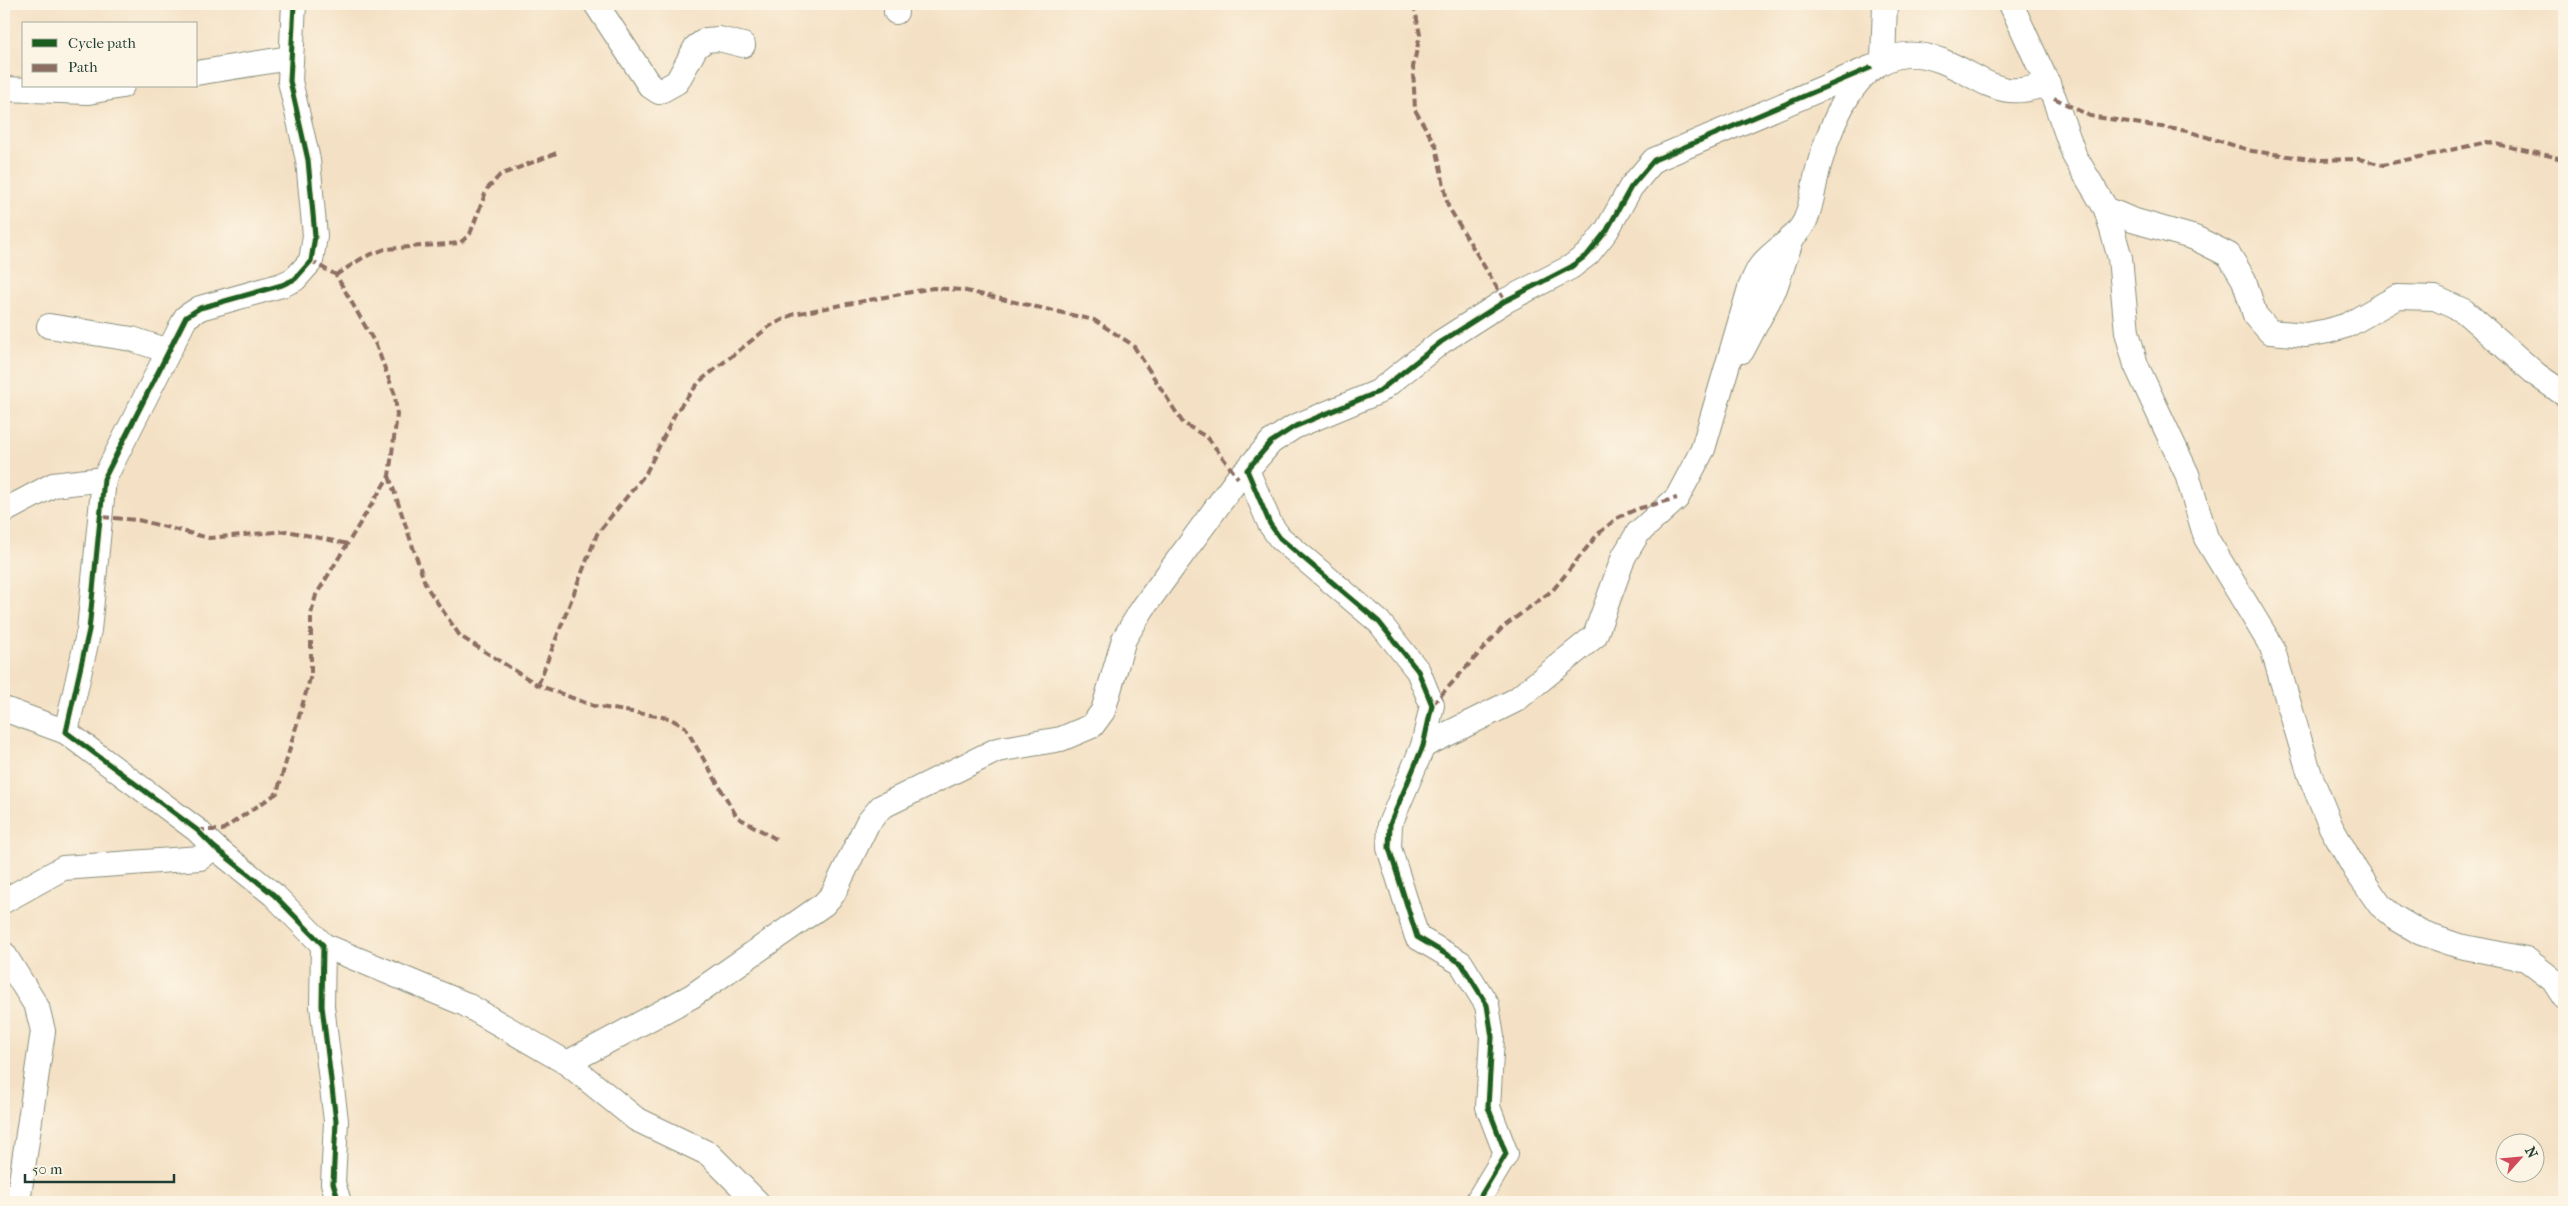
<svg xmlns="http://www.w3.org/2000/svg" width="2568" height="1206" font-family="'IM FELL French Canon',serif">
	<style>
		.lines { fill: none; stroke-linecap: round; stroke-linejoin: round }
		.minor-casing { stroke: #8a8f7c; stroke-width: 26 }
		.minor { stroke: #fff; stroke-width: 24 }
		.quiet { stroke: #8d6e63; stroke-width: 4; stroke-dasharray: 8 4; stroke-linecap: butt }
		.cycleway-casing { stroke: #fcf5e5; stroke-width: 8 }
		.cycleway { stroke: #1b5e20; stroke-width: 5 }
	</style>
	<rect width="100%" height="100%" fill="#fcf5e5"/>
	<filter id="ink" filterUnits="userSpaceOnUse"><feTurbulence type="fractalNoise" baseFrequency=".02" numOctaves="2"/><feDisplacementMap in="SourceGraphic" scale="10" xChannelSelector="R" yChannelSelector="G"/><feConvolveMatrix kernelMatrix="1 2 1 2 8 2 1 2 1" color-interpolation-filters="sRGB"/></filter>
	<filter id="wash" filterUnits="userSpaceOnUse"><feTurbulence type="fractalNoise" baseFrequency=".0096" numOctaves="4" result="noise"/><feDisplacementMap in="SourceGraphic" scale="20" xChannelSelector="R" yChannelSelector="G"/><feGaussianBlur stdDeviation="1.12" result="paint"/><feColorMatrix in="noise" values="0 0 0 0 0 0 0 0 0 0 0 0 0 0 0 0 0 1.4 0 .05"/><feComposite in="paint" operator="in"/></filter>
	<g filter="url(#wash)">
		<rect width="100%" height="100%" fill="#f4e1c5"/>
	</g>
	<g filter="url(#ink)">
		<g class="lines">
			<g class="minor-casing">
				<g id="minor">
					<path d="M294,4L290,81L308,160L315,236L311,261L295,279L282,285L200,308L186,317L104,479L89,630L66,732L197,830L214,847L274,895L323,945L322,1006L336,1121L333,1183L339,1202"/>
					<path d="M596,4L650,86L659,92L677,82L696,47L706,40L719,39L743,45"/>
					<path d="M2011,4L2054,98L2075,157L2106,209L2120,258L2127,332L2136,365L2187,474L2206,538L2272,647L2310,775L2331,827L2356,871L2380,905L2394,917L2421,933L2459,946L2526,959L2553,980L2564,997"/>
					<path d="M896,12V4"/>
					<path d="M1883,60L1885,4"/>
					<path d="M196,73L290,58"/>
					<path d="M4,89L88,92L122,86"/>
					<path d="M2106,209L2132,220L2195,238L2229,255L2244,280L2255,315L2270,332L2306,335L2328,331L2348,325L2397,297L2435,298L2464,311L2537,375L2564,394"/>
					<path d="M49,326L132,339L168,351"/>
					<path d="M1742,351L1775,288L1792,238"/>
					<path d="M4,511L53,485L104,479"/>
					<path d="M4,709L66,732"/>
					<path d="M1423,746L1516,700L1595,636L1624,556L1638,533L1677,498L1703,449L1750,288C1753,281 1756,273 1760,267C1772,250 1795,241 1805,221C1813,203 1814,180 1820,162C1837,105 1869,33 1942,61C1985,78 1998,103 2048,83"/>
					<path d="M4,901L63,868L200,858L214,847"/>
					<path d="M323,945L465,1004L567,1063L636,1119L709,1154L757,1202"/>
					<path d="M4,954L37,1007L43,1031L18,1202"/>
					<path d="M567,1063L692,996L824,904L833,894L867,824L881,807L997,750L1061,739L1092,726L1103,711L1124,639L1143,608L1238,478L1247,470"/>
					<path d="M1477,1202L1506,1154L1488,1107L1492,1037L1487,1005L1461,963L1417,937L1389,848L1390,824L1423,746L1432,705L1418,671L1379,622L1280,538L1270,524L1247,470L1271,442L1294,427L1378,392L1441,342L1505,301L1571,267L1588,254L1607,230L1631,187L1654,160L1870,68"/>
				</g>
			</g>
			<use href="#minor" class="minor"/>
			<g class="quiet">
				<path d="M1414,4L1420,35L1413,67L1415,110L1436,146L1448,206L1505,301"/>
				<path d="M2054,98L2090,116L2187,131L2252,151L2317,160L2359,159L2383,165L2487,142L2564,159"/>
				<path d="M336,275L364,257L385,249L460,243L470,234L487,189L500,175L559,152"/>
				<path d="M389,476L426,586L460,636L538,685L594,706L669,718L685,727L737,817L776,839"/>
				<path d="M102,517L138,520L209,538L287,531L348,544"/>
				<path d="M538,685L597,534L646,473L676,412L700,381L770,326L794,314L933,288L962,290L1094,320L1133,345L1183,423L1208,438L1238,478"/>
				<path d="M1432,705L1503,627L1553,590L1597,535L1617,518L1637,509L1677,498"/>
				<path d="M197,830H222L277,793L311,675V614L316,595L389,476L397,415L395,395L376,345L336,275L311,261"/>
			</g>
			<g class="cycleway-casing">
				<g id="cycleway">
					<path d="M294,4L290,81L308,160L315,236L311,261L295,279L282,285L200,308L186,317L104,479L89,630L66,732L197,830L214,847L274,895L323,945L322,1006L336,1121L333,1183L339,1202"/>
					<path d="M1477,1202L1506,1154L1488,1107L1492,1037L1487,1005L1461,963L1417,937L1389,848L1390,824L1423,746L1432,705L1418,671L1379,622L1280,538L1270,524L1247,470L1271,442L1294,427L1378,392L1441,342L1505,301L1571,267L1588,254L1607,230L1631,187L1654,160L1870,68"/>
				</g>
			</g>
			<use href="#cycleway" class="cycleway"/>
		</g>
	</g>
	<rect width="2568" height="1206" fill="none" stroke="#fcf5e5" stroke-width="20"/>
	<rect x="22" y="22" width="175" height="65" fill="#fcf5e5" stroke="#a4ab9e"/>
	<rect x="32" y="39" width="25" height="8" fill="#1b5e20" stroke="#a4ab9e"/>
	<text x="68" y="48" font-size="15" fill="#1f3d34">Cycle path</text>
	<rect x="32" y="64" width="25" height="8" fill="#8d6e63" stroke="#a4ab9e"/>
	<text x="68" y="72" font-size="15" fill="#1f3d34">Path</text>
	<g transform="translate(2520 1158) rotate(63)"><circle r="24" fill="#fcf5e5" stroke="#a4ab9e"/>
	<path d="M0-4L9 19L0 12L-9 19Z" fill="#d1495b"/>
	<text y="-8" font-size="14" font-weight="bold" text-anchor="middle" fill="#1f3d34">N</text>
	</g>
	<path d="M25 1174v8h149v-8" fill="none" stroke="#1f3d34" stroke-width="2.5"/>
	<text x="32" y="1174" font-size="15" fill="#1f3d34" stroke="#fcf5e5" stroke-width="4" paint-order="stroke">50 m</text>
</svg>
